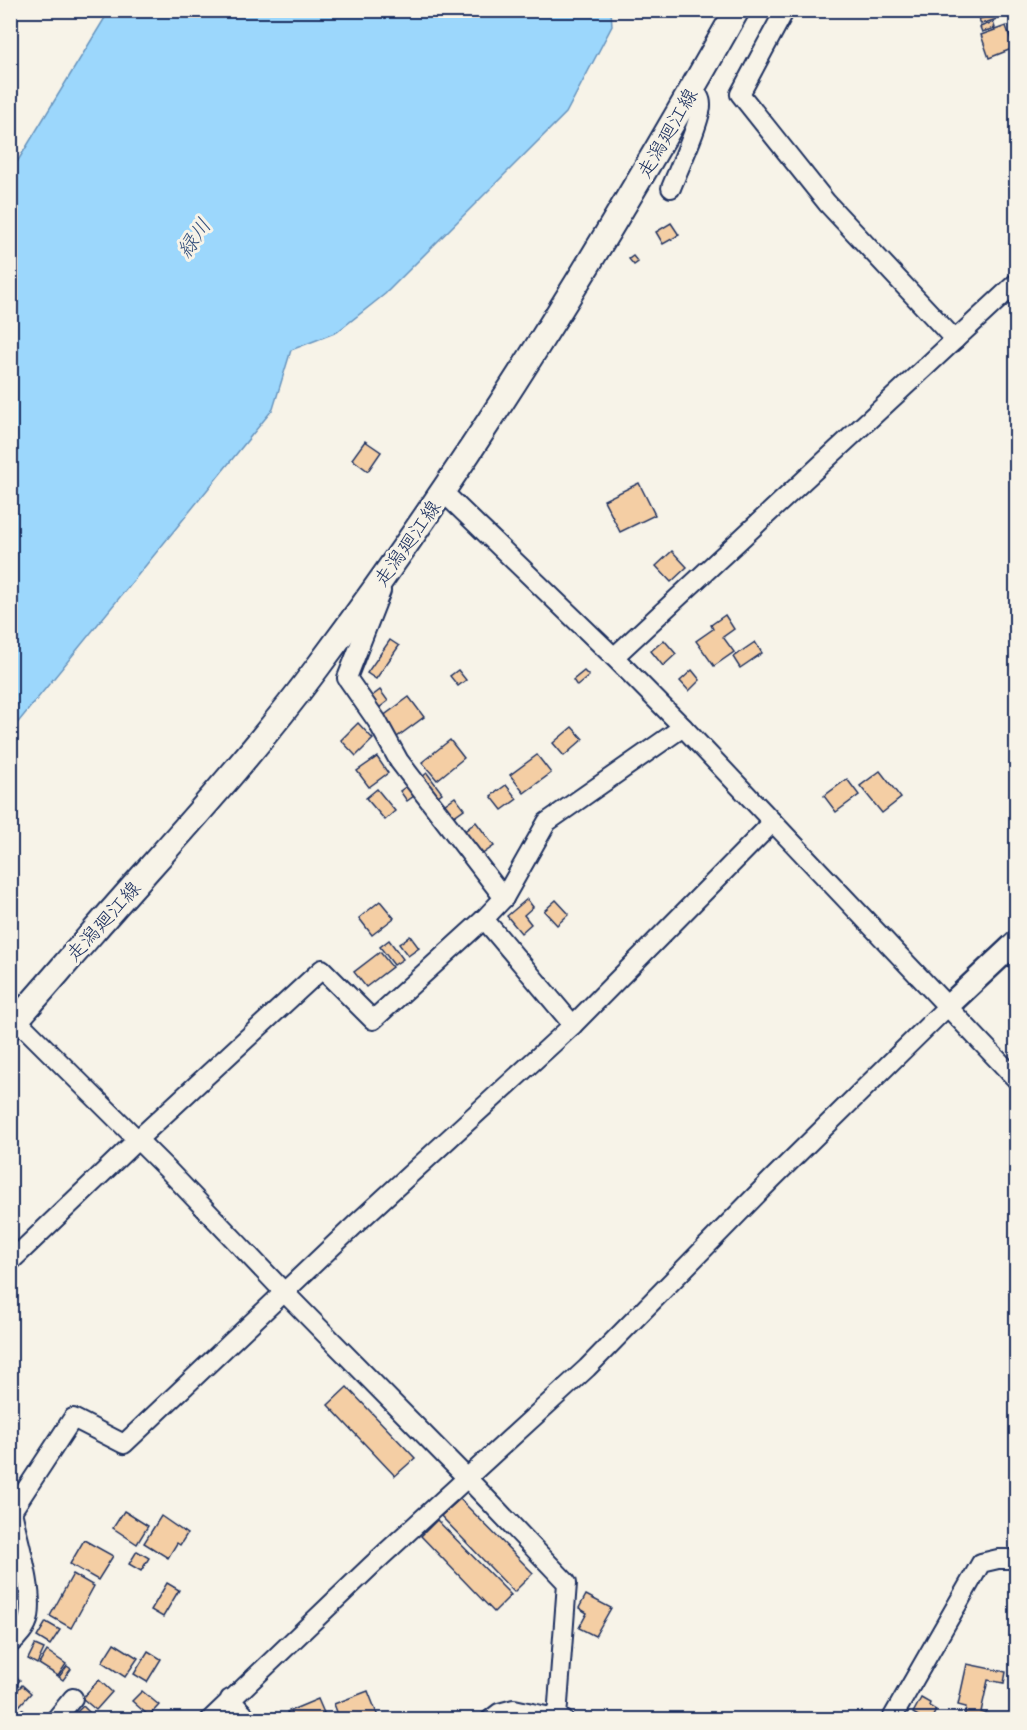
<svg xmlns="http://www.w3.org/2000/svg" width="1027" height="1730" font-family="'Architects Daughter','Klee One',sans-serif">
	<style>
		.water { fill: #9cd7fc; stroke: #6894bd; stroke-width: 1.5 }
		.building { fill: #f4cea4; stroke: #1b2f5e; stroke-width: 1.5 }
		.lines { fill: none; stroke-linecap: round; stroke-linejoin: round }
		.minor-casing { stroke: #1b2f5e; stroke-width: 22 }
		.tertiary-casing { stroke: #1b2f5e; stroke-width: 26 }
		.secondary-casing { stroke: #1b2f5e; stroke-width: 28 }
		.minor { stroke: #f7f3e8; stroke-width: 18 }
		.tertiary { stroke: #f7f3e8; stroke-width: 21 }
		.secondary { stroke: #f7f3e8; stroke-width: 24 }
		.labels { text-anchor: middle; stroke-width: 6; stroke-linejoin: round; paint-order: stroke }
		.street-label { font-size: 20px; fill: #1b2f5e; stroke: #f7f3e8 }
		.water-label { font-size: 21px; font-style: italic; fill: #35517e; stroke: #f7f3e8 }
	</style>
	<rect width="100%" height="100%" fill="#f7f3e8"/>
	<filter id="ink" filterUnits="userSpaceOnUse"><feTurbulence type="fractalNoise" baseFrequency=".0167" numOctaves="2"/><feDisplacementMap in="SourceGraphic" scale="12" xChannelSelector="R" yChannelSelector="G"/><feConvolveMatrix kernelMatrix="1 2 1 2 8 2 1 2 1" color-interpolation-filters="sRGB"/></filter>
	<g filter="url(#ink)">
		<path class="water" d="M109,11L611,10L612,26L566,113L385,294L337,332L291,350L273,409L11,731V172Z"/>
		<g class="building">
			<path d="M977,10H993L980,16Z"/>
			<path d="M995,14L997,19L981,24L979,19Z"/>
			<path d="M993,22L995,28L982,32L980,27Z"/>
			<path d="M1006,26L1014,48L989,58L981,35Z"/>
			<path d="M671,223L679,235L663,244L656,232Z"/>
			<path d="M633,256L638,262L634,265L629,259Z"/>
			<path d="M365,441L381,452L368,471L352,459Z"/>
			<path d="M639,483L655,515L620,532L604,500Z"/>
			<path d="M672,551L687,567L671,582L656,566Z"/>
			<path d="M725,615L734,629L723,637L734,652L714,666L696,641L713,629L711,625Z"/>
			<path d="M390,640L399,646L376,679L367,673Z"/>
			<path d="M664,640L676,654L663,666L651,651Z"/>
			<path d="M755,642L762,653L740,668L733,657Z"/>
			<path d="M458,670L466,680L458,686L450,676Z"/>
			<path d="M692,670L700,680L689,691L680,681Z"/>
			<path d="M584,671L589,676L577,686L573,680Z"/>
			<path d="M380,690L388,701L375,711L367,700Z"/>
			<path d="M409,697L424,717L397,737L382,717Z"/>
			<path d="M358,723L373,739L356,756L341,740Z"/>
			<path d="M572,727L583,739L564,756L553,743Z"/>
			<path d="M450,740L464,758L437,780L422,762Z"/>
			<path d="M537,755L551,773L524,793L510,775Z"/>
			<path d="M377,757L388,773L369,787L357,771Z"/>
			<path d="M880,771L901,798L882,813L860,786Z"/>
			<path d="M427,773L442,793L432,800L417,781Z"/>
			<path d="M847,779L859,795L836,812L824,796Z"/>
			<path d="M411,783L418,793L407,801L400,791Z"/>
			<path d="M506,785L517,799L502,810L491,796Z"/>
			<path d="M377,789L395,811L385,820L366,798Z"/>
			<path d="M455,797L464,809L450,819L441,807Z"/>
			<path d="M476,822L494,846L478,857L461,834Z"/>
			<path d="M527,899L533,907L524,915L531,924L521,933L507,916Z"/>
			<path d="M556,900L569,914L557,925L544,911Z"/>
			<path d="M380,901L394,918L372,935L359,918Z"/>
			<path d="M410,936L419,948L408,956L399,944Z"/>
			<path d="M389,940L403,959L394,965L380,947Z"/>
			<path d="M380,952L392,967L366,987L354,972Z"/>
			<path d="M347,1387L415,1458L395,1476L328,1405Z"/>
			<path d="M460,1499L533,1573L514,1592L441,1516Z"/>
			<path d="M124,1511L148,1526L137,1544L113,1528Z"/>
			<path d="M161,1516L187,1534L180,1545L177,1543L168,1558L144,1543Z"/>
			<path d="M437,1520L511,1595L494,1612L421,1536Z"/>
			<path d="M84,1540L113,1556L98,1580L70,1564Z"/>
			<path d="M137,1551L149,1558L141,1571L129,1564Z"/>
			<path d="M73,1574L94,1586L71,1628L50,1616Z"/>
			<path d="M167,1583L179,1590L163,1617L151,1610Z"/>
			<path d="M586,1595L611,1608L595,1636L579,1628L587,1613L579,1608Z"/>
			<path d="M46,1622L60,1630L50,1645L37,1637Z"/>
			<path d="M114,1643L138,1658L125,1677L102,1662Z"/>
			<path d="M35,1645L44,1649L37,1664L28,1659Z"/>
			<path d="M47,1651L66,1664L58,1676L39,1664Z"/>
			<path d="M148,1651L161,1659L147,1682L134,1674Z"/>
			<path d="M967,1664L1006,1672L1004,1683L988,1680L981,1712L988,1714L987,1720L964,1719L966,1707L958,1705Z"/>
			<path d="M67,1666L71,1669L63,1680L59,1677Z"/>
			<path d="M10,1672L20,1680L10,1691Z"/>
			<path d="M99,1680L112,1692L96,1710L82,1698Z"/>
			<path d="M22,1685L31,1693L11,1715L10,1698Z"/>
			<path d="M142,1691L159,1705L149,1716L132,1701Z"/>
			<path d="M368,1691L379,1719L340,1720L334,1704Z"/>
			<path d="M921,1698L930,1703L929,1706L936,1710L931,1720H925L913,1713Z"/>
			<path d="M318,1699L327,1720H290L287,1712Z"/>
			<path d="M83,1706L97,1720H78L74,1715Z"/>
			<path d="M22,1709L33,1720H12Z"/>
		</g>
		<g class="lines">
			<g class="minor-casing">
				<g id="minor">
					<path d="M785,10L740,94L827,203L955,340"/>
					<path d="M671,188C678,170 701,121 701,105C701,97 697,94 692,89"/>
					<path d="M443,492L614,657L683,727L1016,1079"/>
					<path d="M381,591L347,678L377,721L399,761L504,898"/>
					<path d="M614,657L1016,283"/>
					<path d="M484,919L573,1025"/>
					<path d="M17,1020L167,1169L284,1292L468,1479L567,1583L557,1717"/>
					<path d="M10,1262L137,1140L322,969L373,1020L484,919L504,898L547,822L683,727"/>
					<path d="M10,1644C18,1638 27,1627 29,1617C34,1588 18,1541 12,1511L73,1418L124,1444L357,1223L573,1025L773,822"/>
					<path d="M230,1699L249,1720"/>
					<path d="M55,1720L73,1698"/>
					<path d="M210,1720L371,1566L587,1368L772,1179L947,1007"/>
					<path d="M490,1720L499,1713L514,1709L564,1720"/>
					<path d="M891,1720L981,1563L998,1559H1016"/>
				</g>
			</g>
			<g class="tertiary-casing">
				<path id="tertiary" d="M947,1007L1016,942"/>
			</g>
			<g class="secondary-casing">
				<path id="secondary" d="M10,1027C38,996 65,964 93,932C169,845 248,761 317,668C473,460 609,237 737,10"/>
			</g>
			<use href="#minor" class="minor"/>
			<use href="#tertiary" class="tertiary"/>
			<use href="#secondary" class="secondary"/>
		</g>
	</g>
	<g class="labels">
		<g class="street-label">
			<text transform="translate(667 133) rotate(-60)" y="7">走潟廻江線</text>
			<text transform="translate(407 543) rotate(-55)" y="7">走潟廻江線</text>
			<text transform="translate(103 921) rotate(-48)" y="7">走潟廻江線</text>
		</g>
		<g class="water-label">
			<text transform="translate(194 238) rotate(-55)" y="7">緑川</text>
		</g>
	</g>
	<rect width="1027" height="1730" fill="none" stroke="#f7f3e8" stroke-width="36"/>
	<rect x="18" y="18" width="991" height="1694" fill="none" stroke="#1b2f5e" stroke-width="2" filter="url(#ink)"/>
</svg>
